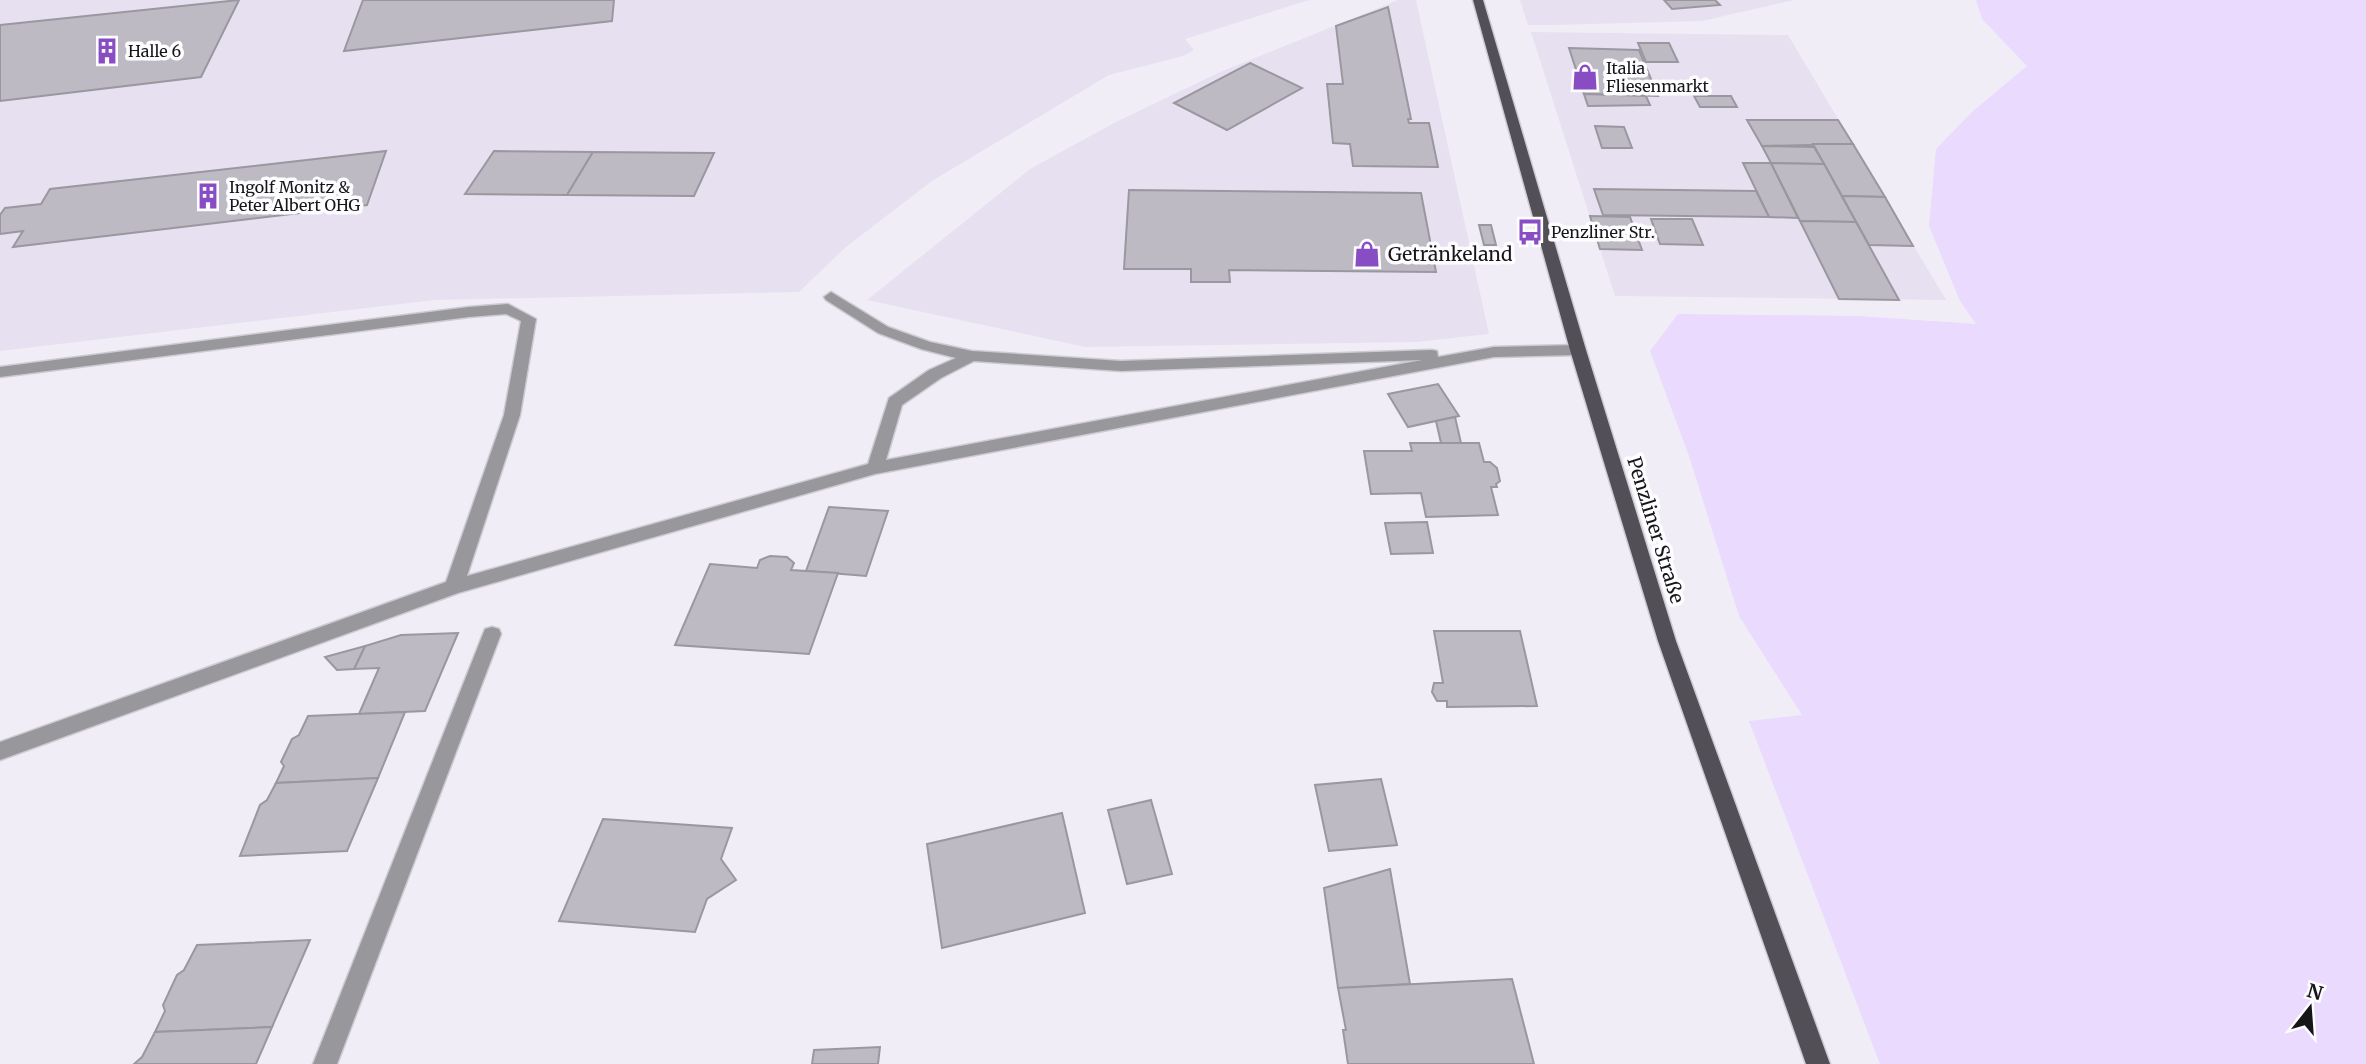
<svg xmlns="http://www.w3.org/2000/svg" width="2366" height="1064" font-family="Merriweather,serif">
	<style>
		.built { fill: #e7e0f0 }
		.green { fill: #e9dafe }
		.building { fill: #bebac3; stroke: #9a97a0; stroke-width: 2 }
		.lines { fill: none; stroke-linecap: round; stroke-linejoin: round }
		.minor-casing { stroke: #cecad3; stroke-width: 3 }
		.major-casing { stroke: #cecad3; stroke-width: 3 }
		.minor { fill: #98979b; fill-rule: evenodd }
		.major { fill: #525056; fill-rule: evenodd }
		.labels { text-anchor: middle; stroke-width: 7; stroke-linejoin: round; paint-order: stroke }
		.far-poi-label { font-size: 16px; fill: #161518; stroke: #fdfcfe; text-anchor: start }
		.poi-label { font-size: 19px; fill: #161518; stroke: #fdfcfe; text-anchor: start }
		.street-label { font-size: 19px; fill: #161518; stroke: #fdfcfe }
	</style>
	<rect width="100%" height="100%" fill="#f1edf7"/>
	<g class="built">
		<path d="M0,0H1309L1185,39L1194,50L1183,56L1109,75L932,181L846,247L799,292L435,300L0,351Z"/>
		<path d="M1398,0H1416L1489,334L1416,342L1085,347L867,300L1030,169L1116,122L1218,73Z"/>
		<path d="M1520,0H1794L1702,21L1554,25H1528Z"/>
		<path d="M1531,32L1788,35L1946,300L1615,296Z"/>
	</g>
	<path class="green" d="M1976,0H2366V1064H1880L1749,721L1802,715L1739,616L1689,456L1650,351L1678,314L1858,316L1976,324L1960,301L1929,226L1936,149L1972,112L2027,66L1982,19Z"/>
	<g class="building">
		<path d="M239,0L201,77L0,101V25Z"/>
		<path d="M363,0H614L612,21L344,51Z"/>
		<path d="M1664,0H1715L1720,5L1672,9Z"/>
		<path d="M1388,7L1411,119H1408L1409,123H1429L1438,167L1353,166L1350,144L1333,143L1327,84H1343L1336,26Z"/>
		<path d="M1638,43H1669L1678,62H1646Z"/>
		<path d="M1569,48L1639,50L1658,96L1584,94Z"/>
		<path d="M1250,63L1302,88L1227,130L1174,103Z"/>
		<path d="M1584,94L1646,96L1650,105L1588,106Z"/>
		<path d="M1694,96H1731L1737,107H1700Z"/>
		<path d="M1747,120H1838L1853,144L1762,146Z"/>
		<path d="M1595,126L1624,127L1632,148H1602Z"/>
		<path d="M1813,144H1853L1885,197L1842,196Z"/>
		<path d="M1762,146L1814,147L1824,164L1771,163Z"/>
		<path d="M386,151L367,205L13,247L23,231L0,234V215L5,208L41,204L50,189Z"/>
		<path d="M494,151L593,152L567,195L465,194Z"/>
		<path d="M593,152L714,153L694,196L567,195Z"/>
		<path d="M1743,163H1771L1798,218L1769,217Z"/>
		<path d="M1771,163L1824,164L1856,222L1800,221Z"/>
		<path d="M1594,189L1756,191L1769,217L1603,215Z"/>
		<path d="M1129,190L1421,193L1436,272L1229,270L1230,282H1191V269H1124Z"/>
		<path d="M1842,196L1885,197L1913,246L1869,245Z"/>
		<path d="M1590,216L1630,217L1642,250L1600,249Z"/>
		<path d="M1651,219H1692L1703,245L1660,244Z"/>
		<path d="M1800,221L1856,222L1899,300L1839,299Z"/>
		<path d="M1479,225H1491L1496,245H1484Z"/>
		<path d="M1438,384L1459,416L1408,427L1388,394Z"/>
		<path d="M1455,417L1461,443H1441L1436,421Z"/>
		<path d="M1410,443H1479L1484,462H1490L1497,468L1500,481L1496,484L1497,487H1491L1498,515L1426,517L1421,493L1371,494L1364,451H1412Z"/>
		<path d="M829,507L888,511L866,576L806,571Z"/>
		<path d="M1427,522L1433,553L1391,554L1385,523Z"/>
		<path d="M770,556L787,557L794,563L791,570L838,573L809,654L675,645L710,564L757,568L760,560Z"/>
		<path d="M1434,631H1520L1537,706L1447,707V701H1437L1432,692L1434,683H1443Z"/>
		<path d="M458,633L425,711L359,714L379,668L354,669L365,646L401,635Z"/>
		<path d="M365,646L354,669L337,670L325,657Z"/>
		<path d="M405,712L378,778L276,783L284,766L281,762L292,739L299,735L308,716Z"/>
		<path d="M378,778L347,851L240,856L260,805L267,800L276,783Z"/>
		<path d="M1381,779L1397,845L1329,851L1315,785Z"/>
		<path d="M1151,800L1172,874L1127,884L1108,810Z"/>
		<path d="M1062,813L1085,913L942,948L927,844Z"/>
		<path d="M603,819L732,828L721,859L736,880L707,899L695,932L559,921Z"/>
		<path d="M1390,869L1410,984L1338,988L1324,888Z"/>
		<path d="M310,940L272,1027L155,1032L165,1011L163,1005L177,975L184,970L197,945Z"/>
		<path d="M1512,979L1534,1064H1348L1343,1030H1346L1338,988Z"/>
		<path d="M272,1027L256,1064H134L142,1057L155,1032Z"/>
		<path d="M880,1047L878,1064H812L814,1050Z"/>
	</g>
	<g class="lines">
		<g class="minor-casing">
			<g id="minor">
				<path d="M831,292L888,327L930,342L972,351L1121,361L1432,350L1437,351L1438,357L1494,347L1578,345L1586,350L1578,355L1494,357L875,474L458,593L0,760V742L446,582L504,415L521,321L506,314L469,317L0,377V367L469,307L508,304L536,319L520,415L467,576L868,464L889,398L929,370L956,358L921,349L878,333L826,300L824,297ZM1422,360L886,460L902,405L941,378L974,361L1121,371Z"/>
				<path d="M492,627L499,629L501,634L337,1064H313L483,634L485,629Z"/>
			</g>
		</g>
		<g class="major-casing">
			<path id="major" d="M1473,0H1483L1586,350L1676,641L1830,1064H1806L1658,641L1570,350Z"/>
		</g>
		<use href="#minor" class="minor"/>
		<use href="#major" class="major"/>
	</g>
	<defs>
		<g id="building-bare" transform="scale(2.1)"><path d="M-4-6H4V6H1V3H-1V6H-4ZM-2.5-4.3h1.7v1.8h-1.7ZM.8-4.3h1.7v1.8H.8ZM-2.5-1h1.7V.8h-1.7ZM.8-1h1.7V.8H.8Z" fill="#884dc3" stroke="#fdfcfe" stroke-width="2.5" paint-order="stroke"/></g>
		<g id="shop-bare" transform="scale(2.1)"><path d="M-5-2.5h2.3a2.7 3.5 0 0 1 5.4 0H5L5.5 6h-11ZM-1.5-2.5h3a1.5 2.3 0 0 0-3 0Z" fill="#884dc3" stroke="#fdfcfe" stroke-width="2.5" paint-order="stroke"/></g>
		<g id="bus-bare" transform="scale(2.1)"><path d="M-5-6H5V4H4V6H2V4H-2V6H-4V4H-5ZM-3.5-4V0h7V-4ZM-3.5 1.2v1.5H-2V1.2ZM2 1.2v1.5H3.5V1.2Z" fill="#884dc3" stroke="#fdfcfe" stroke-width="2.5" paint-order="stroke"/></g>
	</defs>
	<g fill-rule="evenodd">
		<use href="#building-bare" x="107" y="51"/>
		<use href="#shop-bare" x="1585" y="77"/>
		<use href="#building-bare" x="208" y="196"/>
		<use href="#bus-bare" x="1530" y="232"/>
		<use href="#shop-bare" x="1367" y="254"/>
	</g>
	<g class="labels">
		<g class="far-poi-label">
			<text x="128" y="57">Halle 6</text>
			<text x="1606" y="74">Italia<tspan x="1606" dy="18">Fliesenmarkt</tspan></text>
			<text x="229" y="193">Ingolf Monitz &amp;<tspan x="229" dy="18">Peter Albert OHG</tspan></text>
			<text x="1551" y="238">Penzliner Str.</text>
		</g>
		<g class="poi-label">
			<text x="1388" y="261">Getränkeland</text>
		</g>
		<g class="street-label">
			<text transform="translate(1656 530) rotate(73)" y="7">Penzliner Straße</text>
		</g>
	</g>
	<g transform="translate(2310 1008) rotate(17)" stroke="#fdfcfe" stroke-width="5" paint-order="stroke">
	<path d="M0-5L12 26L0 18L-12 26Z" fill="#161518"/>
	<text y="-10" font-size="19" font-weight="bold" text-anchor="middle" fill="#161518">N</text>
	</g>
</svg>
